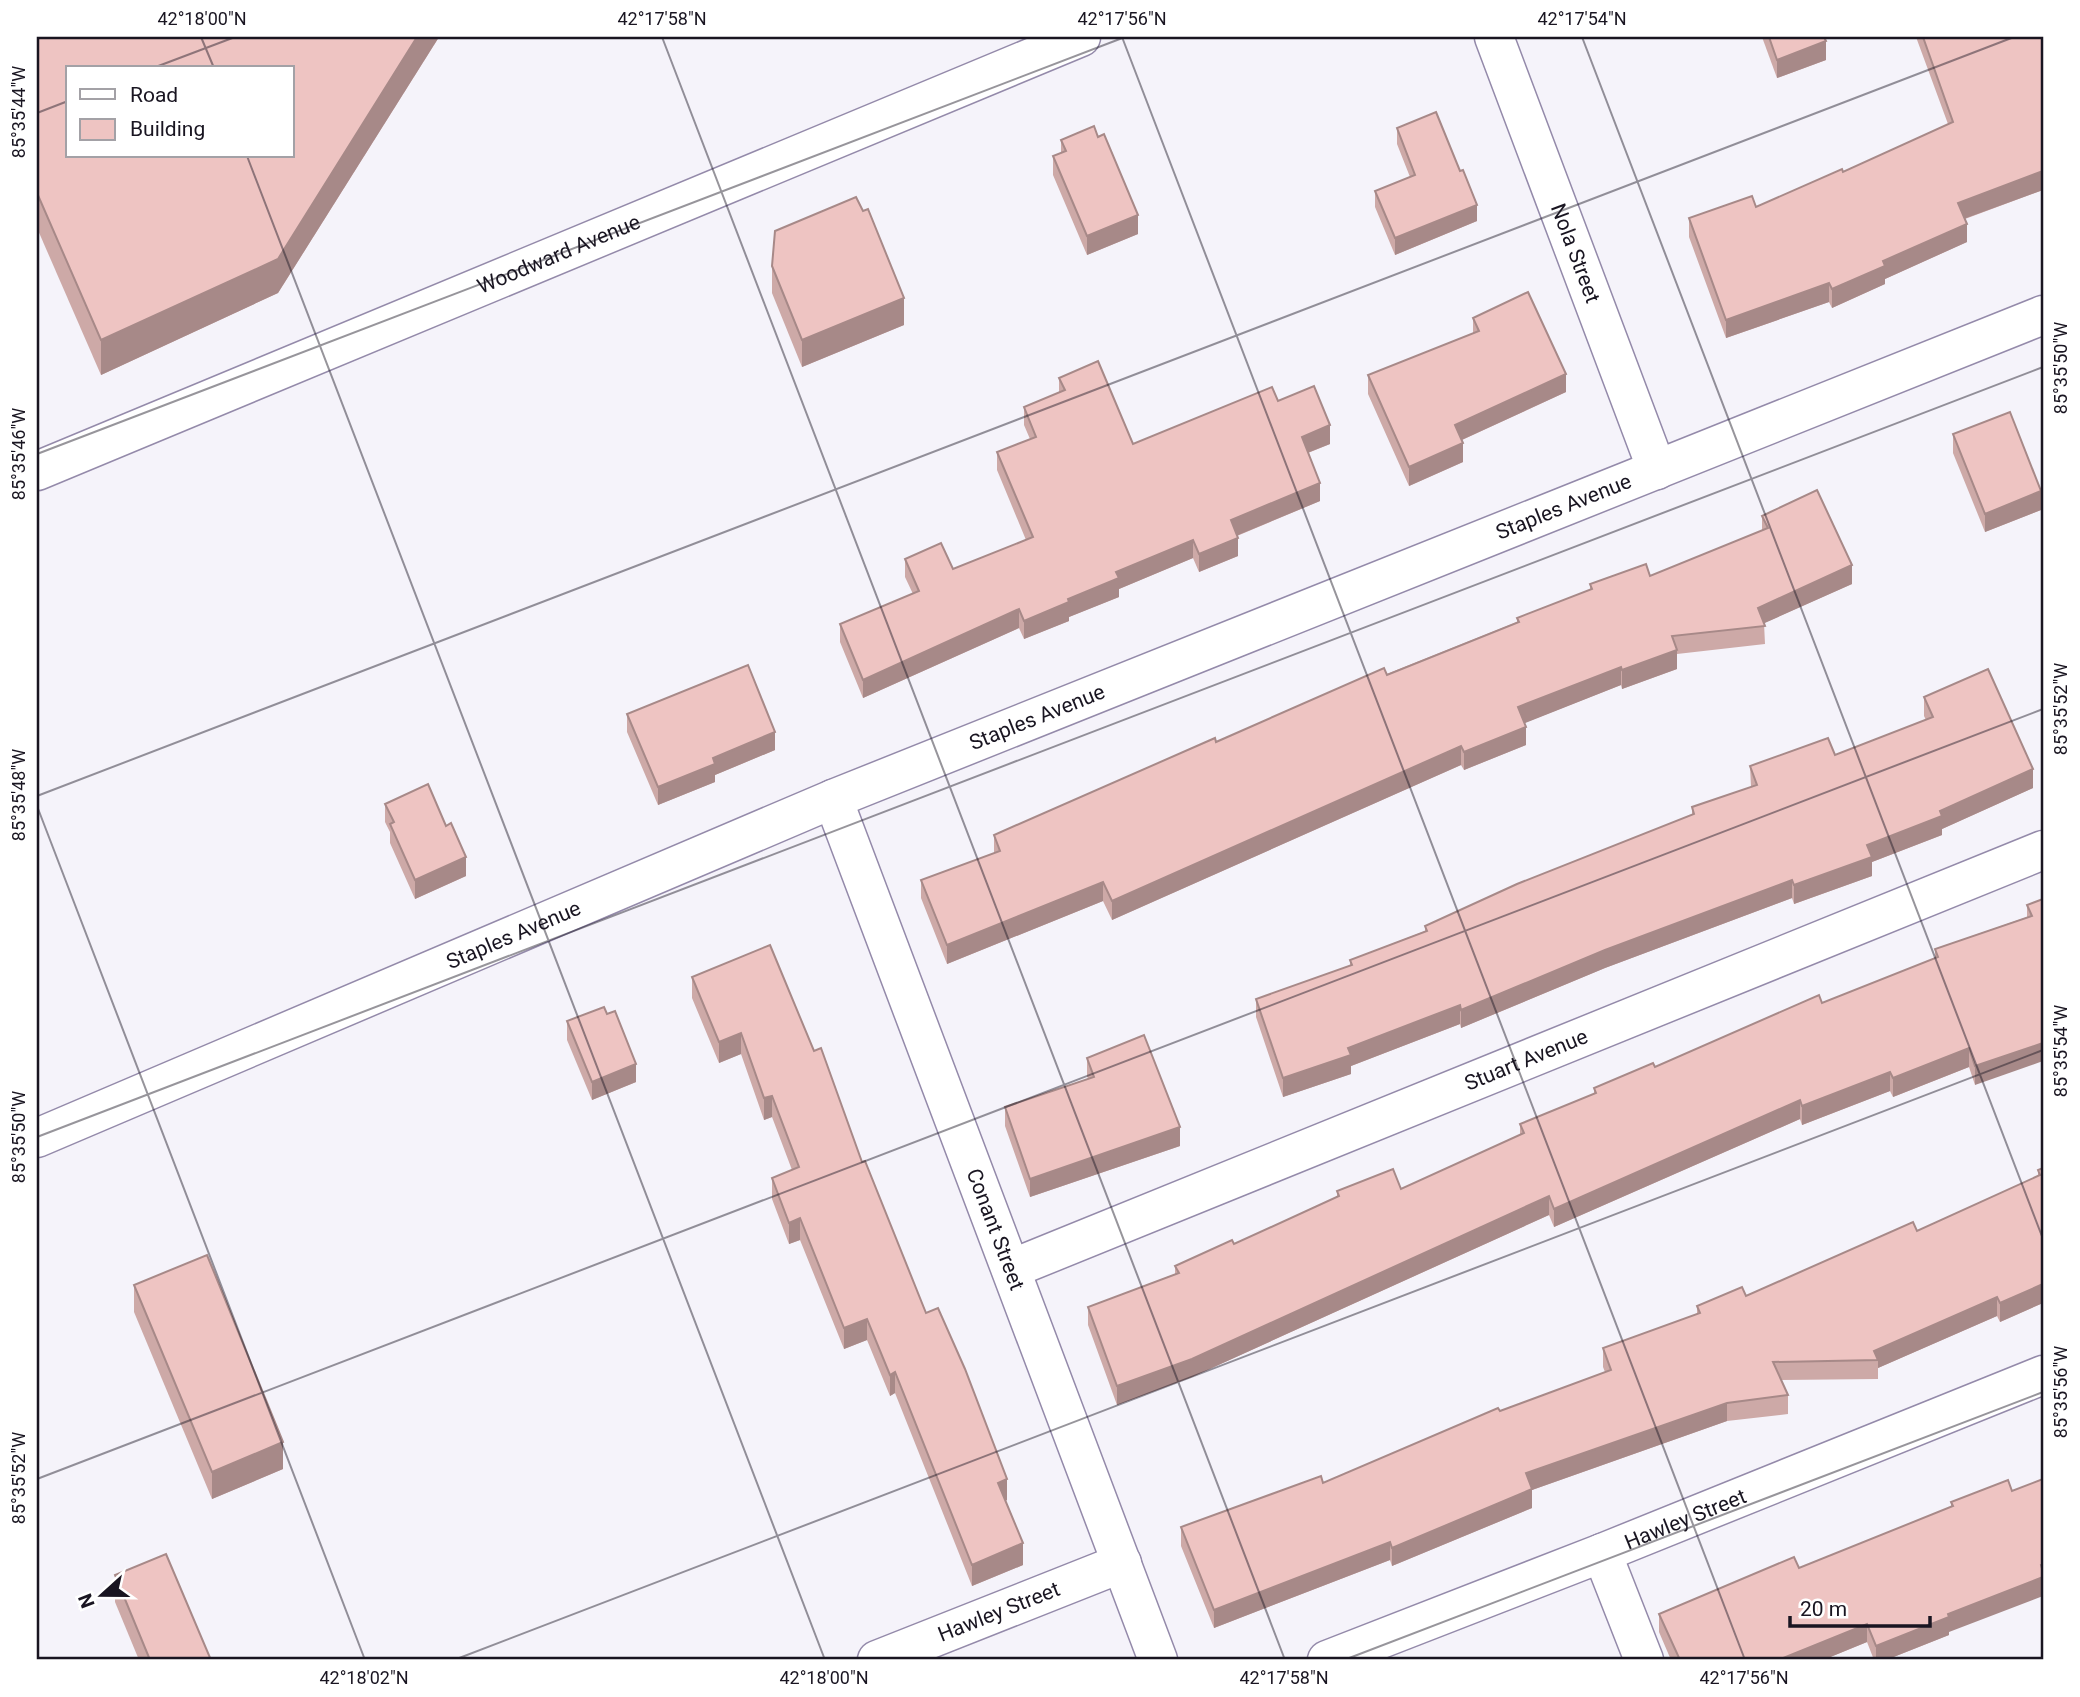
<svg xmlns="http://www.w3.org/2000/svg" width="2080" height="1697" font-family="Roboto,sans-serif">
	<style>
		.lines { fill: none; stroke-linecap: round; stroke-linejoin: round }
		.minor-casing { stroke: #948aaa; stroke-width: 41 }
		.minor { stroke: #fff; stroke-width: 38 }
		.wall { fill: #cda9a7 }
		.shaded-wall { fill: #a78988 }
		.building { fill: #eec4c2; stroke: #a78988; stroke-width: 2; fill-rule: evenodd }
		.ticks { fill: none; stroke: #191521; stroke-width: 2; stroke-opacity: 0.45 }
		.labels { text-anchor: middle; stroke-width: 6; stroke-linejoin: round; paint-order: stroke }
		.street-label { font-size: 21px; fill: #191521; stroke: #fff }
		.neatline { fill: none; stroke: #191521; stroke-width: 2.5 }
		.ticks-label { font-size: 18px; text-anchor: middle; fill: #191521 }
	</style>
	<rect width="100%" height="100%" fill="#f5f3fa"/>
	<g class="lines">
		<g class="minor-casing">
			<g id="minor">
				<path id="s1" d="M1494,37L1657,470"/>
				<path id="s2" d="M37,471L1081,37"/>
				<path id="s3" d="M833,799L1158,1660"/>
				<path id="s4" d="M37,1138L833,799L2043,315"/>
				<path id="s5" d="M1011,1269L2043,850"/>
				<path d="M1602,1553L1644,1660"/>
				<path id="s6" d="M877,1660L1122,1563"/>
				<path id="s7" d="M1327,1660L1602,1553L2043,1375"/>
			</g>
		</g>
		<use href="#minor" class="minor"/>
	</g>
	<g class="wall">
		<path d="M37,37H439L278,293L101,375L37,228Z"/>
		<path d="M1762,37H1824L1826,60L1777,78Z"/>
		<path d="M1916,37H2043V190L1965,219L1967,242L1885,279V284L1832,308L1829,302L1726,338L1689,237V218L1756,207L1843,172L1948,124Z"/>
		<path d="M1397,128L1460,171L1477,221L1395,255L1375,207V191L1410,177L1397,144Z"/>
		<path d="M1061,140L1138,234L1087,255L1053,175V156L1061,153Z"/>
		<path d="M772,266L904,325L802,367L772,293Z"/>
		<path d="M1473,318L1566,392L1462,440L1463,462L1409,486L1368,394V375L1473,334Z"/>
		<path d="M1059,378L1133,444L1278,401L1330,444L1308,453L1320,501L1237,536L1238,556L1199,572L1193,558L1119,589V597L1069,617V621L1024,639L1019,628L863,698L840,642V624L913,594L905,577V559L953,569L1026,540L997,470V452L1030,439L1024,425V407L1059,393Z"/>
		<path d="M1953,434L2041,510L1985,532L1953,453Z"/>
		<path d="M1762,516L1852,584L1764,623L1765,644L1677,654V669L1622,689L1621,685L1524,723L1526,745L1464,770L1461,765L1112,920L1103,901L947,964L921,898V880L994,853V835L1216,742L1517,622V618L1590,590V584L1650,576L1762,531Z"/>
		<path d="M1924,697L2033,788L1942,829V835L1872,862V876L1794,904L1792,898L1605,968L1461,1028L1460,1024L1351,1066V1074L1283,1097L1256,1017V999L1350,966V960L1425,931V926L1692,815V807L1751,787L1750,766L1835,755L1926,720L1924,716Z"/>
		<path d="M627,714L775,750L715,775V782L658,805L627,732Z"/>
		<path d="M385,804L466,876L415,899L390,843V832L385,822Z"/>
		<path d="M2043,899L1975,1085L1969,1067L1893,1097L1890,1091L1802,1125L1800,1119L1554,1227L1549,1215L1192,1377L1117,1405L1088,1325V1307L1175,1274V1266L1234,1244L1337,1197V1191L1401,1189L1520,1135V1124L1594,1094V1088L1655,1067L1935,959V949L2027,917V905Z"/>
		<path d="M692,977L814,1051L1007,1500L1005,1501L1023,1565L972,1586L895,1393L890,1396L867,1340L844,1349L800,1240L789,1244L772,1199V1178L792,1170L772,1117L764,1120L741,1054L719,1063L692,998Z"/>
		<path d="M567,1021L636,1082L592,1100L567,1040Z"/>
		<path d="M1087,1058L1180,1146L1030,1197L1005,1126V1107L1088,1079L1087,1076Z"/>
		<path d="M2043,1168V1303L2000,1322L1997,1316L1878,1368V1379L1781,1380L1788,1395V1414L1727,1421L1532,1490V1508L1392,1566L1390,1560L1214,1628L1181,1546V1527L1323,1483L1500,1411L1605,1372L1603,1367V1348L1697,1314V1306L1746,1296L1917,1231L2038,1176V1170Z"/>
		<path d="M134,1285L283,1469L212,1499L134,1312Z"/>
		<path d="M2008,1480L1949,1632V1635L1886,1660H1874L1867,1642L1823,1660H1671L1659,1632V1614L1799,1568L1951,1507V1502Z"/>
		<path d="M115,1575L211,1660H139L115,1602Z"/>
	</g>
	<g class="shaded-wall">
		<path d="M417,37H439L278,293L101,375V340Z"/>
		<path d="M1826,41V60L1777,78V60Z"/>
		<path d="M2043,171V190L1958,221V203Z"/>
		<path d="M1477,205V221L1395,255V238Z"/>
		<path d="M1138,215V234L1087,255V236Z"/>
		<path d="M1967,224V242L1885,279V284L1832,308V289L1883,261Z"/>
		<path d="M1829,283V302L1726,338V320Z"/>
		<path d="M904,298V325L802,367V340Z"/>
		<path d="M1566,374V392L1455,443V425Z"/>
		<path d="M1330,425V444L1302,455V437Z"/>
		<path d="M1463,443V462L1409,486V467Z"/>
		<path d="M1320,483V501L1231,538V520Z"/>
		<path d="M2041,491V510L1985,532V514Z"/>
		<path d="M1238,538V556L1199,572V554Z"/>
		<path d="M1193,540V558L1119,589V597L1069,617V621L1024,639V621L1068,599L1116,572Z"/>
		<path d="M1852,565V584L1758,626V608Z"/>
		<path d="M1019,609V628L863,698V680Z"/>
		<path d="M1677,650V669L1622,689V670Z"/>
		<path d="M1621,667V685L1518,726V707Z"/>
		<path d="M1526,727V745L1464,770V752Z"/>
		<path d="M775,732V750L715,775V782L658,805V787L713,758Z"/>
		<path d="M1461,746V765L1112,920V901Z"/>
		<path d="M2033,769V788L1942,829V835L1872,862V876L1794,904V885L1867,845Z"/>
		<path d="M466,857V876L415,899V880Z"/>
		<path d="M1792,880V898L1605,968L1461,1028V1010L1605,950Z"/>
		<path d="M1103,882V901L947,964V945Z"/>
		<path d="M1460,1005V1024L1351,1066V1074L1283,1097V1078L1348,1048Z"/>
		<path d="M741,1033V1054L719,1063V1042Z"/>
		<path d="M2043,1043V1061L1975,1085V1066Z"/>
		<path d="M1969,1048V1067L1893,1097V1078Z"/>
		<path d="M636,1064V1082L592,1100V1082Z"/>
		<path d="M1890,1072V1091L1802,1125V1106Z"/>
		<path d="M772,1096V1117L764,1120V1098Z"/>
		<path d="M1800,1100V1119L1554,1227V1209Z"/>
		<path d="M1180,1127V1146L1030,1197V1179Z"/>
		<path d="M1549,1196V1215L1192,1377L1117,1405V1386Z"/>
		<path d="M800,1218V1240L789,1244V1223Z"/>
		<path d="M2043,1284V1303L2000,1322V1303Z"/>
		<path d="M1997,1297V1316L1878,1368V1360L1874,1351Z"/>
		<path d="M867,1319V1340L844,1349V1328Z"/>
		<path d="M895,1372V1393L890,1396V1375Z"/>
		<path d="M1727,1403V1421L1532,1490V1508L1392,1566V1548L1526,1473Z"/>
		<path d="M283,1442V1469L212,1499V1472Z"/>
		<path d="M1007,1479V1500L998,1504V1483Z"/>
		<path d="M1390,1542V1560L1214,1628V1610Z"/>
		<path d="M1023,1543V1565L972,1586V1565Z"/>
		<path d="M2043,1564V1596L1949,1632V1635L1886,1660H1876V1646L1948,1614Z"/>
		<path d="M1867,1624V1642L1823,1660H1778Z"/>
	</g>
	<g class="building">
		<path d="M37,37H417L278,259L101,340L37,193ZM68,68H292V156H68Z"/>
		<path d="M1769,37H1824L1826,41L1777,60Z"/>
		<path d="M1923,37H2043V171L1958,203L1967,224L1883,261L1885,266L1832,289L1829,283L1726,320L1689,218L1752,196L1756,207L1842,169L1843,172L1953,122Z"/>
		<path d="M1436,112L1460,171L1463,170L1477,205L1395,238L1375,191L1415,175L1397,128Z"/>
		<path d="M1094,126L1098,137L1104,134L1138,215L1087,236L1053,156L1066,151L1061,140Z"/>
		<path d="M856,197L863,211L868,209L904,298L802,340L772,266L775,231Z"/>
		<path d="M1528,292L1566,374L1455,425L1463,443L1409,467L1368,375L1479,331L1473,318Z"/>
		<path d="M1098,361L1133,444L1272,387L1278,401L1314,386L1330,425L1302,437L1320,483L1231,520L1238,538L1199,554L1193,540L1116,572L1119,578L1068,599L1069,602L1024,621L1019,609L863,680L840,624L919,591L905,559L941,543L953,569L1033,537L997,452L1036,437L1024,407L1065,390L1059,378Z"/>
		<path d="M2010,412L2041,491L1985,514L1953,434Z"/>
		<path d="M1817,490L1852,565L1758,608L1765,626L1672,636L1677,650L1622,670L1621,667L1518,707L1526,727L1464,752L1461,746L1112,901L1103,882L947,945L921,880L1000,851L994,835L1215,738L1216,742L1384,668L1387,675L1519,622L1517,618L1592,589L1590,584L1646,564L1650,576L1768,528L1762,516Z"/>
		<path d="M748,665L775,732L713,758L715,764L658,787L627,714Z"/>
		<path d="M1988,669L2033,769L1940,811L1942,816L1867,845L1872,857L1794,885L1792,880L1605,950L1461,1010L1460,1005L1348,1048L1351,1055L1283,1078L1256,999L1352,965L1350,960L1427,931L1425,926L1517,884L1694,814L1692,807L1757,785L1750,766L1828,738L1835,755L1933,717L1924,697Z"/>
		<path d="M428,784L446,826L451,823L466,857L415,880L390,824L394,822L385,804Z"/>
		<path d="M2043,899V1043L1975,1066L1969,1048L1893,1078L1890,1072L1802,1106L1800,1100L1554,1209L1549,1196L1192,1359L1117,1386L1088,1307L1179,1273L1175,1266L1232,1240L1234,1244L1339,1196L1337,1191L1393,1169L1401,1189L1524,1133L1520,1124L1596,1093L1594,1088L1653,1063L1655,1067L1819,995L1822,1003L1938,957L1935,949L2032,916L2027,905Z"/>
		<path d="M770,945L814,1051L821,1048L862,1162L865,1161L926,1313L938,1308L965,1369L1007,1479L998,1483L1023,1543L972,1565L895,1372L890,1375L867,1319L844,1328L800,1218L789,1223L772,1178L799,1167L772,1096L764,1098L741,1033L719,1042L692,977Z"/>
		<path d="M604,1007L607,1014L615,1011L636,1064L592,1082L567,1021Z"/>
		<path d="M1144,1035L1180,1127L1030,1179L1005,1107L1094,1077L1087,1058Z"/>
		<path d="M2043,1168V1284L2000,1303L1997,1297L1874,1351L1878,1360L1773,1362L1788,1395L1727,1403L1526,1473L1532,1489L1392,1548L1390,1542L1214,1610L1181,1527L1321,1476L1323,1483L1498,1408L1500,1411L1611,1370L1603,1348L1700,1313L1697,1306L1742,1287L1746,1296L1913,1222L1917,1231L2040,1175L2038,1170Z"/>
		<path d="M207,1255L283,1442L212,1472L134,1285Z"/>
		<path d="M2043,1479V1564L2041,1565L2043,1572V1577L1948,1614L1949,1617L1876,1646L1867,1624L1778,1660H1680L1659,1614L1794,1557L1799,1568L1953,1506L1951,1502L2008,1480L2012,1491Z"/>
		<path d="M166,1554L211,1660H150L115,1575Z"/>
	</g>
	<path class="ticks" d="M201,37L214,68M662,37L1285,1660M1122,37L1745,1660M1582,37L2043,1239M2042,37L2043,41M153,68L235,37M37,113L68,101M247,156L825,1660M37,454L1125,37M37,796L2014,37M37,806L365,1660M37,1137L2043,367M37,1479L2043,709M454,1660L2043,1050M1344,1660L2043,1392"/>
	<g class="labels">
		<g class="street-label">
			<text dy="7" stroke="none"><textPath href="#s1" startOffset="231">Nola Street</textPath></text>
			<text dy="7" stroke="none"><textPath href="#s2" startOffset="565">Woodward Avenue</textPath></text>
			<text dy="7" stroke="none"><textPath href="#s4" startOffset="1652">Staples Avenue</textPath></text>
			<text dy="7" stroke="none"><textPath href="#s4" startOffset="1085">Staples Avenue</textPath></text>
			<text dy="7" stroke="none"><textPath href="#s4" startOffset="518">Staples Avenue</textPath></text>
			<text dy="7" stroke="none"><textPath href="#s5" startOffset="556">Stuart Avenue</textPath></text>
			<text dy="7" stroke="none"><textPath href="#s3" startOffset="460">Conant Street</textPath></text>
			<text dy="7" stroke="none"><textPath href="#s7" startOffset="385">Hawley Street</textPath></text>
			<text dy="7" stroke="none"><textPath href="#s6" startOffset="131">Hawley Street</textPath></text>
		</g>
	</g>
	<rect width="2080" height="1697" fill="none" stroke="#ffffff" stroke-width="77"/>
	<rect x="66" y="66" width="228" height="91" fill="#ffffff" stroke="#a3a1a6" stroke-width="2"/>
	<rect x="80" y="89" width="35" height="10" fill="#ffffff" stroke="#a3a1a6" stroke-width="2"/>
	<text x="130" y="102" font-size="21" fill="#191521">Road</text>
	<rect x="80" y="119" width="35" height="21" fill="#eec4c2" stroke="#a3a1a6" stroke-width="2"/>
	<text x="130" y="136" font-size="21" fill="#191521">Building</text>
	<g transform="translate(102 1595) rotate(249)" stroke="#ffffff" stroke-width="5" paint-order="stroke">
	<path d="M0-5L12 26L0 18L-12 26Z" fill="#191521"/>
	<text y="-10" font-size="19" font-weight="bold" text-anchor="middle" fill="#191521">N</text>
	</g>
	<path d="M1790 1616v10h140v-10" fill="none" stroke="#191521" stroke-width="3.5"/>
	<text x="1800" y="1616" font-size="21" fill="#191521" stroke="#ffffff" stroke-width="5" paint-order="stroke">20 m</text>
	<rect x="38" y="38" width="2004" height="1620" class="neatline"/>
	<g class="ticks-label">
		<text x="202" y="25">42°18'00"N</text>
		<text x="662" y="25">42°17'58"N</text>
		<text x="1122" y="25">42°17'56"N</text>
		<text x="1582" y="25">42°17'54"N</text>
		<text transform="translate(19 112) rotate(-90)" y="6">85°35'44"W</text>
		<text transform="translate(2061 368) rotate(-90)" y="6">85°35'50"W</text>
		<text transform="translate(19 454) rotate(-90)" y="6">85°35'46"W</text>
		<text transform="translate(2061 709) rotate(-90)" y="6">85°35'52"W</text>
		<text transform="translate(19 795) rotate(-90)" y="6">85°35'48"W</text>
		<text transform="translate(2061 1051) rotate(-90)" y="6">85°35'54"W</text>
		<text transform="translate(19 1137) rotate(-90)" y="6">85°35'50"W</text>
		<text transform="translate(2061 1392) rotate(-90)" y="6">85°35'56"W</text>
		<text transform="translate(19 1478) rotate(-90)" y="6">85°35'52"W</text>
		<text x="364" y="1684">42°18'02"N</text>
		<text x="824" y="1684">42°18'00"N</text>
		<text x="1284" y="1684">42°17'58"N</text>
		<text x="1744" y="1684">42°17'56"N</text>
	</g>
</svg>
